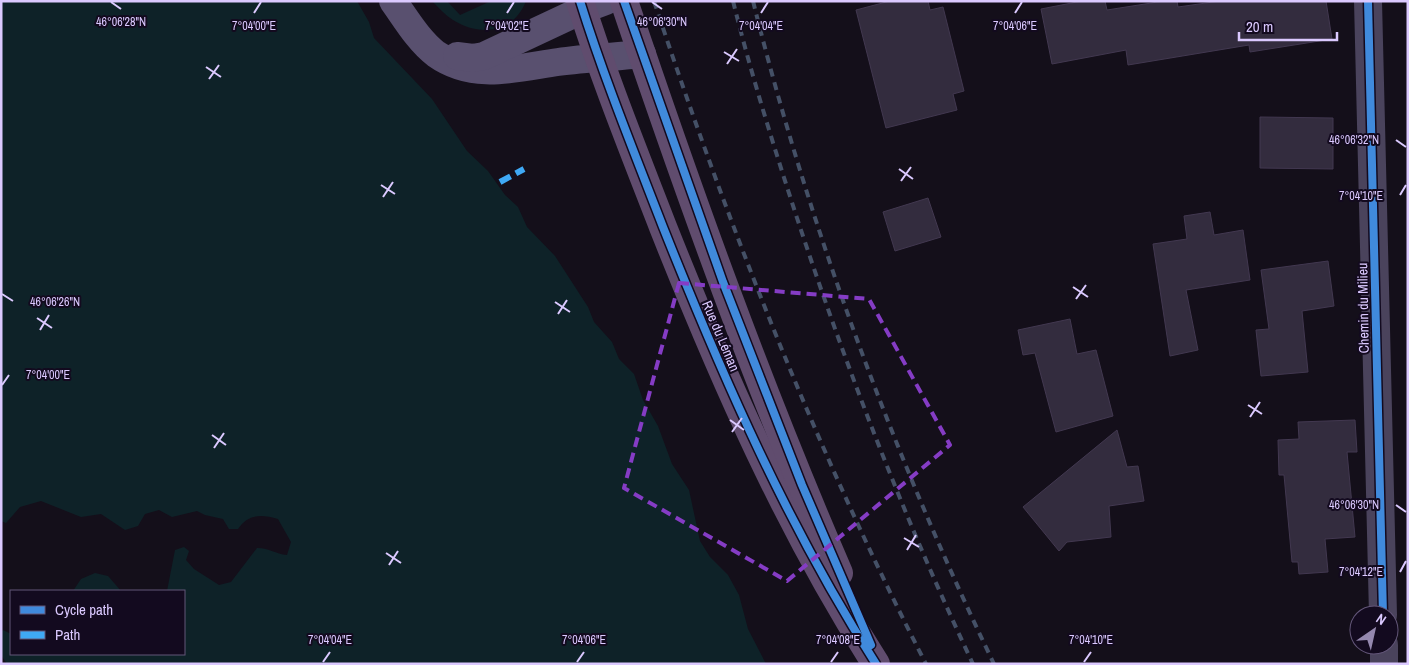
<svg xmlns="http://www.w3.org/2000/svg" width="1409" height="665" font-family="'Archivo Narrow',sans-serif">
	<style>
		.green { fill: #0e2228 }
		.building { fill: #332c3e; stroke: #423850 }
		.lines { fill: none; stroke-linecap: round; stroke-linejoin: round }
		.street { stroke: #4a435c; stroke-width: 28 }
		.secondary { stroke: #59506f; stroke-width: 28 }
		.primary { stroke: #604c6e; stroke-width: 28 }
		.rail { stroke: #445066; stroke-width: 4; stroke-dasharray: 8 6; stroke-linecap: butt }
		.quiet { stroke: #3fa9f5; stroke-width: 6; stroke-dasharray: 12 6; stroke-linecap: butt }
		.cycleway-casing { stroke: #130a1f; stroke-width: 11 }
		.cycleway { stroke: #408adc; stroke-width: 8 }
		.marked { fill: none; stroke: #853cc5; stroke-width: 4; stroke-dasharray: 10 6; stroke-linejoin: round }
		.ticks { fill: none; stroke: #dbc9ff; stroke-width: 2 }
		.labels { text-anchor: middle; stroke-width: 4; stroke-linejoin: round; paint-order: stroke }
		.street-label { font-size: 14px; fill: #dbc9ff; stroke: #130a1f }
		.ticks-label { font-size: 12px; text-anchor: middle; fill: #dbc9ff; stroke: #130a1f; stroke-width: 4; stroke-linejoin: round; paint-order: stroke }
	</style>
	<rect width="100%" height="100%" fill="#140f1a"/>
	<g class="green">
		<path d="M1,1H357L369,22L374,38L432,99L467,151L488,171L505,195L518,207L527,227L555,256L588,307L594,322L612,342L619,359L634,374L643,400L658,426L672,464L689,490L700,541L710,557L728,575L739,595L748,629L766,664H7L1,655V632L3,630L11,634V654H184V591H167L175,550L184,547L189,551L186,560L194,569L219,585L231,582L257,548C270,548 275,554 287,555L291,542L278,519C261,514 248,514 238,529H229L223,519L205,515L197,511L172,517L159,510L145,514L138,526L125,530L101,514L81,517L41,501L20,507L6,523L1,521Z"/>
		<path d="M432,1H447L460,15L491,1H526C514,33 480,37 453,20C445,15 439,8 432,1Z"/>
		<path d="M95,573L108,576L121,591H73L81,579Z"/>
	</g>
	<g class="building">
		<path d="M890,1H928L930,10L943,7L964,91L953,94L957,110L886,128L856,10Z"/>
		<path d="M1082,1H1105L1107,10L1164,1H1177L1178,7L1220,1H1326L1332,39L1250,52L1249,45L1128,65L1126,50L1052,64L1041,9Z"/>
		<path d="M1260,117L1333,118V169L1260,168Z"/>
		<path d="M928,198L941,237L895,251L883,212Z"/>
		<path d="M1210,212L1214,235L1243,230L1250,280L1186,290L1198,350L1170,356L1153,244L1187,239L1184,216Z"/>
		<path d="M1328,261L1334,306L1302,311L1308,372L1261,376L1256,330L1269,329L1261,270Z"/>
		<path d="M1070,319L1077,354L1096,350L1113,416L1056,432L1035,353L1023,355L1018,330Z"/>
		<path d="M1355,420L1357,452H1347L1355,537L1325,539L1328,572L1299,574L1298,562H1292L1284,475H1279L1278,440L1299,439L1298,422Z"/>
		<path d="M1117,430L1127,467L1138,466L1144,501L1109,506L1111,537L1067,542L1059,551L1023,507Z"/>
	</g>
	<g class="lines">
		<g class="street">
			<path d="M1368,1L1383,615"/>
			<path d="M1384,645V664"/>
		</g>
		<g class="secondary">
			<path d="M393,1C406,19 418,40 436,54C474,81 516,68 558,62C586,58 614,57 642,54"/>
			<path d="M457,56L473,58L484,56L582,10L606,1"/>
		</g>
		<g class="primary">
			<path d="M580,1C604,78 634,152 663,227C723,378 788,527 876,664"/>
			<path d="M624,1C689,194 758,386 839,573"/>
		</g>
		<g class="rail">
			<path d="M654,1C729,228 817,452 926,664"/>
			<path d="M733,1C751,74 774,147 797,218C847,370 905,520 973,664"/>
			<path d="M753,1C809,227 893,454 994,664"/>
		</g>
		<path class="quiet" d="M500,182L524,169"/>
		<g class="cycleway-casing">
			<g id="cycleway">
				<path d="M580,1C604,78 634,152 663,227C723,378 788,527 876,664"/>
				<path d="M624,1L723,282L802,485L871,645"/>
				<path d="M1368,1L1383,615"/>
			</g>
		</g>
		<use href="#cycleway" class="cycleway"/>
	</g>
	<path class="marked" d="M679,283L869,299L950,445L787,581L624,488Z"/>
	<path class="ticks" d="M111,2L121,9M652,2L662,9M254,13L261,2M507,13L514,2M761,13L768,2M1015,13L1022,2M724,52L739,61M727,64L737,49M206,67L221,77M209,79L219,65M1396,140L1406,147M899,169L913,179M901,181L911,167M381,185L395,194M1400,195L1406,185M383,197L393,182M1073,287L1088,297M2,294L13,301M1076,299L1086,285M555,302L570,312M558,314L567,300M37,318L52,328M40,330L49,315M2,385L9,375M1248,405L1262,414M1250,417L1260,402M730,420L744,430M732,432L742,418M212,435L226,445M214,448L224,433M1396,505L1406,512M904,538L919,547M907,550L916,535M386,553L401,563M389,565L398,551M1400,572L1406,561M323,662L330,652M577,662L584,652M831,662L838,652M1084,662L1091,652"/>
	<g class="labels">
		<g class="street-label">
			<text transform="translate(1363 308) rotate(-91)" y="5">Chemin du Milieu</text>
			<text transform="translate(721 336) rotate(67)" y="5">Rue du Léman</text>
		</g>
	</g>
	<g class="ticks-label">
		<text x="121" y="26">46°06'28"N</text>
		<text x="662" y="26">46°06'30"N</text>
		<text x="254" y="30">7°04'00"E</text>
		<text x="507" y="30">7°04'02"E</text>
		<text x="761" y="30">7°04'04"E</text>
		<text x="1015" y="30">7°04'06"E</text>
		<text x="1354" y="144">46°06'32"N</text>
		<text x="1361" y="200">7°04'10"E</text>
		<text x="55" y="306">46°06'26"N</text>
		<text x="48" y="379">7°04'00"E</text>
		<text x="1354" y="509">46°06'30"N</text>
		<text x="1361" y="576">7°04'12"E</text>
		<text x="330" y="644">7°04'04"E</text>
		<text x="584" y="644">7°04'06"E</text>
		<text x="838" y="644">7°04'08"E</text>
		<text x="1091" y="644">7°04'10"E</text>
	</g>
	<rect width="1409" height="665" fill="none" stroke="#dbc9ff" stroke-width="5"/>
	<rect x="10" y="590" width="175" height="65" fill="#130a1f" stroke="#635679"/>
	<rect x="20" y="606" width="25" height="8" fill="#408adc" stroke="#635679"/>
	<text x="55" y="615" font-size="15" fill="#dbc9ff">Cycle path</text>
	<rect x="20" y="631" width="25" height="8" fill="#3fa9f5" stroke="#635679"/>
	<text x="55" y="640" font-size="15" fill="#dbc9ff">Path</text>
	<g transform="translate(1374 630) rotate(34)"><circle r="24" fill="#130a1f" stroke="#635679"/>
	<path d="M0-4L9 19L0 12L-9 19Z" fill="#9588af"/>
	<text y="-8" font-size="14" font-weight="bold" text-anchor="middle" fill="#dbc9ff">N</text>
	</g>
	<path d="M1239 32v8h98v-8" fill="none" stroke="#dbc9ff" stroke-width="2.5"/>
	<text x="1246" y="32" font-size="15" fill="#dbc9ff" stroke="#130a1f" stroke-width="4" paint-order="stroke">20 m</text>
</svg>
